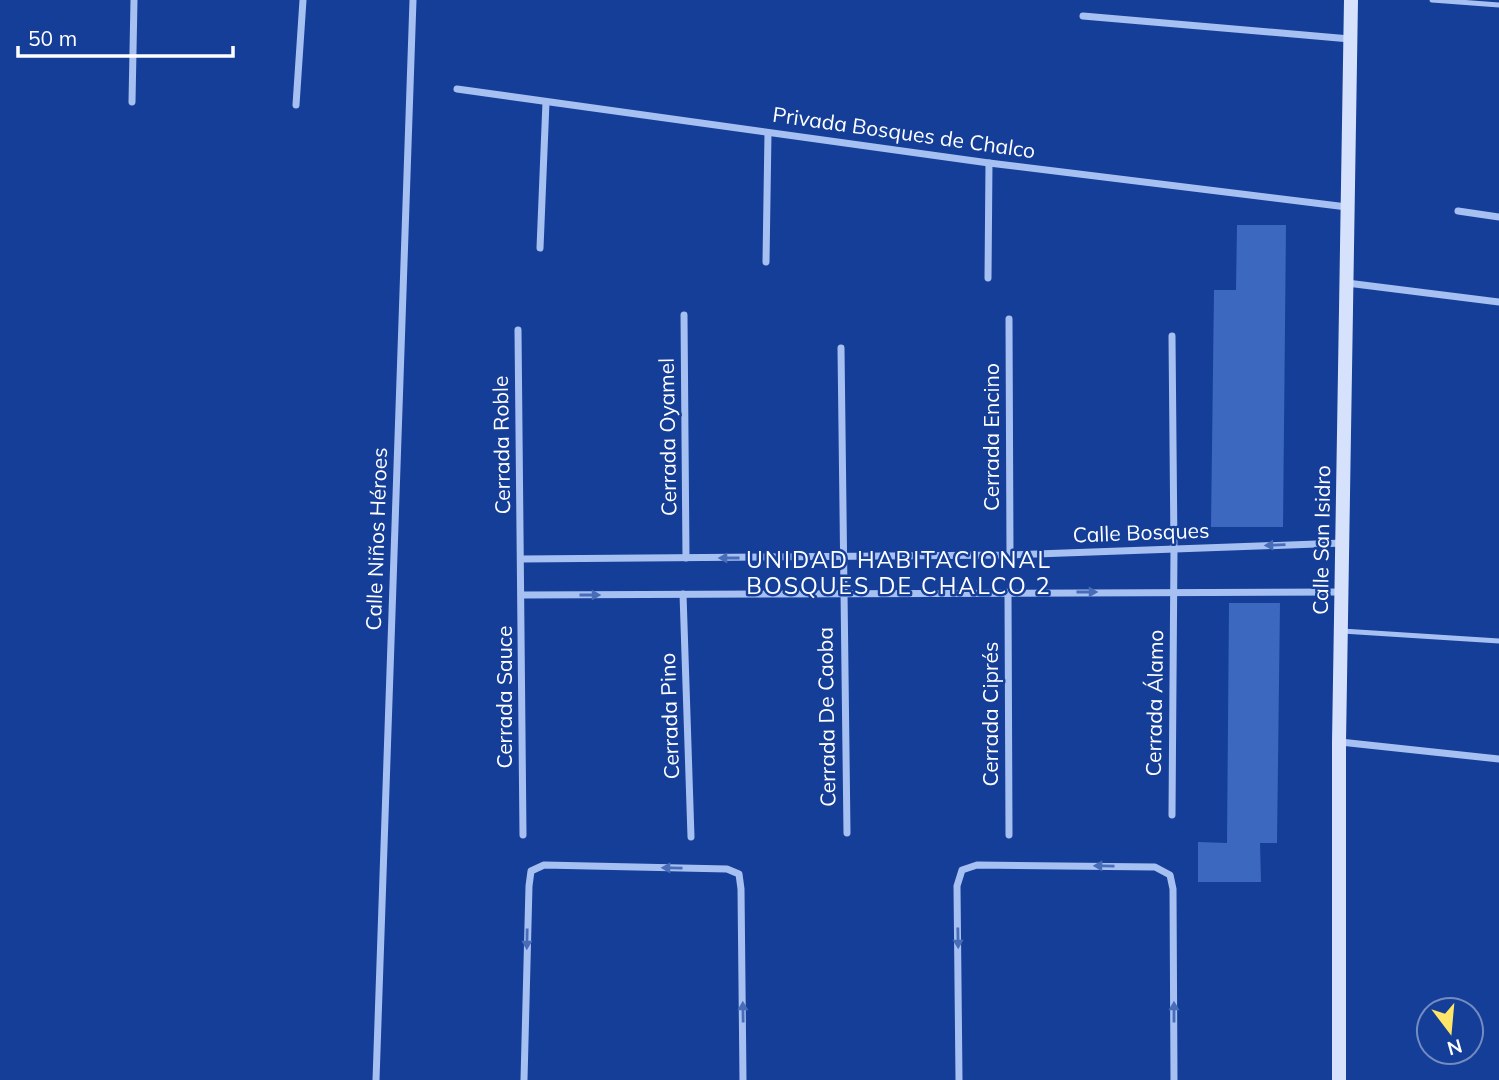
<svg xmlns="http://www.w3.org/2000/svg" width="1499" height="1080" font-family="Mulish,sans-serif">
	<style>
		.building { fill: #3d68bf }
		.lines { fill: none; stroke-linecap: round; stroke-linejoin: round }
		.service { stroke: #a7c0f2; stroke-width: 5 }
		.minor { stroke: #a7c0f2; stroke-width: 7 }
		.secondary { stroke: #d6e2fc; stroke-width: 14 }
		.oneway { fill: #486cb8 }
		.labels { text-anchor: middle; stroke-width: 5; stroke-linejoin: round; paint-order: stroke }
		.street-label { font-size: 21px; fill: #fff; stroke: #153e98 }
		.neighbourhood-label { font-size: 23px; letter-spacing: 2px; fill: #fff; stroke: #153e98 }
	</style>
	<rect width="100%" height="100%" fill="#153e98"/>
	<g class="building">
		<path d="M1237,225H1286L1283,527H1211L1214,290H1236Z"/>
		<path d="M1229,603H1280L1277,843H1260L1261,882H1198V842L1227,843Z"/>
	</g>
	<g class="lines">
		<g class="service">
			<path d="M1432,0L1499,5"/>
			<path d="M1342,631L1499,641"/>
		</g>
		<g class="minor">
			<path d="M1083,16L1350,39"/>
			<path d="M457,89L989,163L1347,207"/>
			<path d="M132,102L134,0"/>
			<path d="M296,105L303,0"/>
			<path d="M1458,211L1499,217"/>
			<path d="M540,248L546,102"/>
			<path d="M766,262L768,133"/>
			<path d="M988,278L989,163"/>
			<path d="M1347,283L1499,302"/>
			<path d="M684,315L686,558"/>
			<path d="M1009,319L1010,555"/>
			<path d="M518,330L523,835"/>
			<path d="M841,348L847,833"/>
			<path d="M521,559L1010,555L1343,543"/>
			<path d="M1008,592L1009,835"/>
			<path d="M683,594L691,837"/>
			<path d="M522,595L1343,592"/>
			<path d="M1340,742L1499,759"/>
			<path d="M1172,815L1174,549L1172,336"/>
			<path d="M376,1080L413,0"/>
			<path d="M524,1080L529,886L531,871L544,865L727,869L739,874L741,889L743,1080"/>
			<path d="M959,1080L957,886L962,870L977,865L1155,867L1170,875L1173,889L1174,1080"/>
		</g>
		<path class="secondary" d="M1339,1080V742L1351,0"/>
	</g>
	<defs><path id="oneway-solid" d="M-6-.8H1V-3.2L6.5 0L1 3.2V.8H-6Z" transform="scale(1.75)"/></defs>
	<g class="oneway">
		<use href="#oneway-solid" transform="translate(1275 545) rotate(178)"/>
		<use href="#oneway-solid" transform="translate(729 558) rotate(180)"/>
		<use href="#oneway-solid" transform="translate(1087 592)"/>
		<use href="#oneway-solid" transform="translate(590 595)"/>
		<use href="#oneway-solid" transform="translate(1104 866) rotate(-179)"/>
		<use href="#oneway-solid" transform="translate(672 868) rotate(-179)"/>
		<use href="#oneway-solid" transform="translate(958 938) rotate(89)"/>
		<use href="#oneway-solid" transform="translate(527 939) rotate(91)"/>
		<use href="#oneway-solid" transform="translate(743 1012) rotate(-91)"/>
		<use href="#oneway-solid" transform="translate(1174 1012) rotate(-90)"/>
	</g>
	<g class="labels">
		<g class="street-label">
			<text transform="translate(904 133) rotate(8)" y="7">Privada Bosques de Chalco</text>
			<text transform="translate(668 437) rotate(-91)" y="7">Cerrada Oyamel</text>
			<text transform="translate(992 437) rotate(-90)" y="7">Cerrada Encino</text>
			<text transform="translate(502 445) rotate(-91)" y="7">Cerrada Roble</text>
			<text transform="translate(1141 533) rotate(-2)" y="7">Calle Bosques</text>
			<text transform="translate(377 539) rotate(-88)" y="7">Calle Niños Héroes</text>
			<text transform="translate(1322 540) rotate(-89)" y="7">Calle San Isidro</text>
			<text transform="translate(505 697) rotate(-90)" y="7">Cerrada Sauce</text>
			<text transform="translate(1155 703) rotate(-89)" y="7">Cerrada Álamo</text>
			<text transform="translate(991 714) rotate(-90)" y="7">Cerrada Ciprés</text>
			<text transform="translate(670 716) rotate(-92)" y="7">Cerrada Pino</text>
			<text transform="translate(827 717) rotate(-91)" y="7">Cerrada De Caoba</text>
		</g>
		<g class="neighbourhood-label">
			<text x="899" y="568">UNIDAD HABITACIONAL<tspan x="899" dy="26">BOSQUES DE CHALCO 2</tspan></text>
		</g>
	</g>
	<g transform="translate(1450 1031) rotate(164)"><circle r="33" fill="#153e98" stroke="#738bc1" stroke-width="2"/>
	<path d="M0-5L12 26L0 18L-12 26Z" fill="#ffe668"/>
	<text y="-10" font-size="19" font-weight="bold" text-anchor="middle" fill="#ffffff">N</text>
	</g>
	<path d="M18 46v10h215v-10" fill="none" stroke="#ffffff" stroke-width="3.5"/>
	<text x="28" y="46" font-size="21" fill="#ffffff" stroke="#153e98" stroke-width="5" paint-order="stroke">50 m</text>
</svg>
